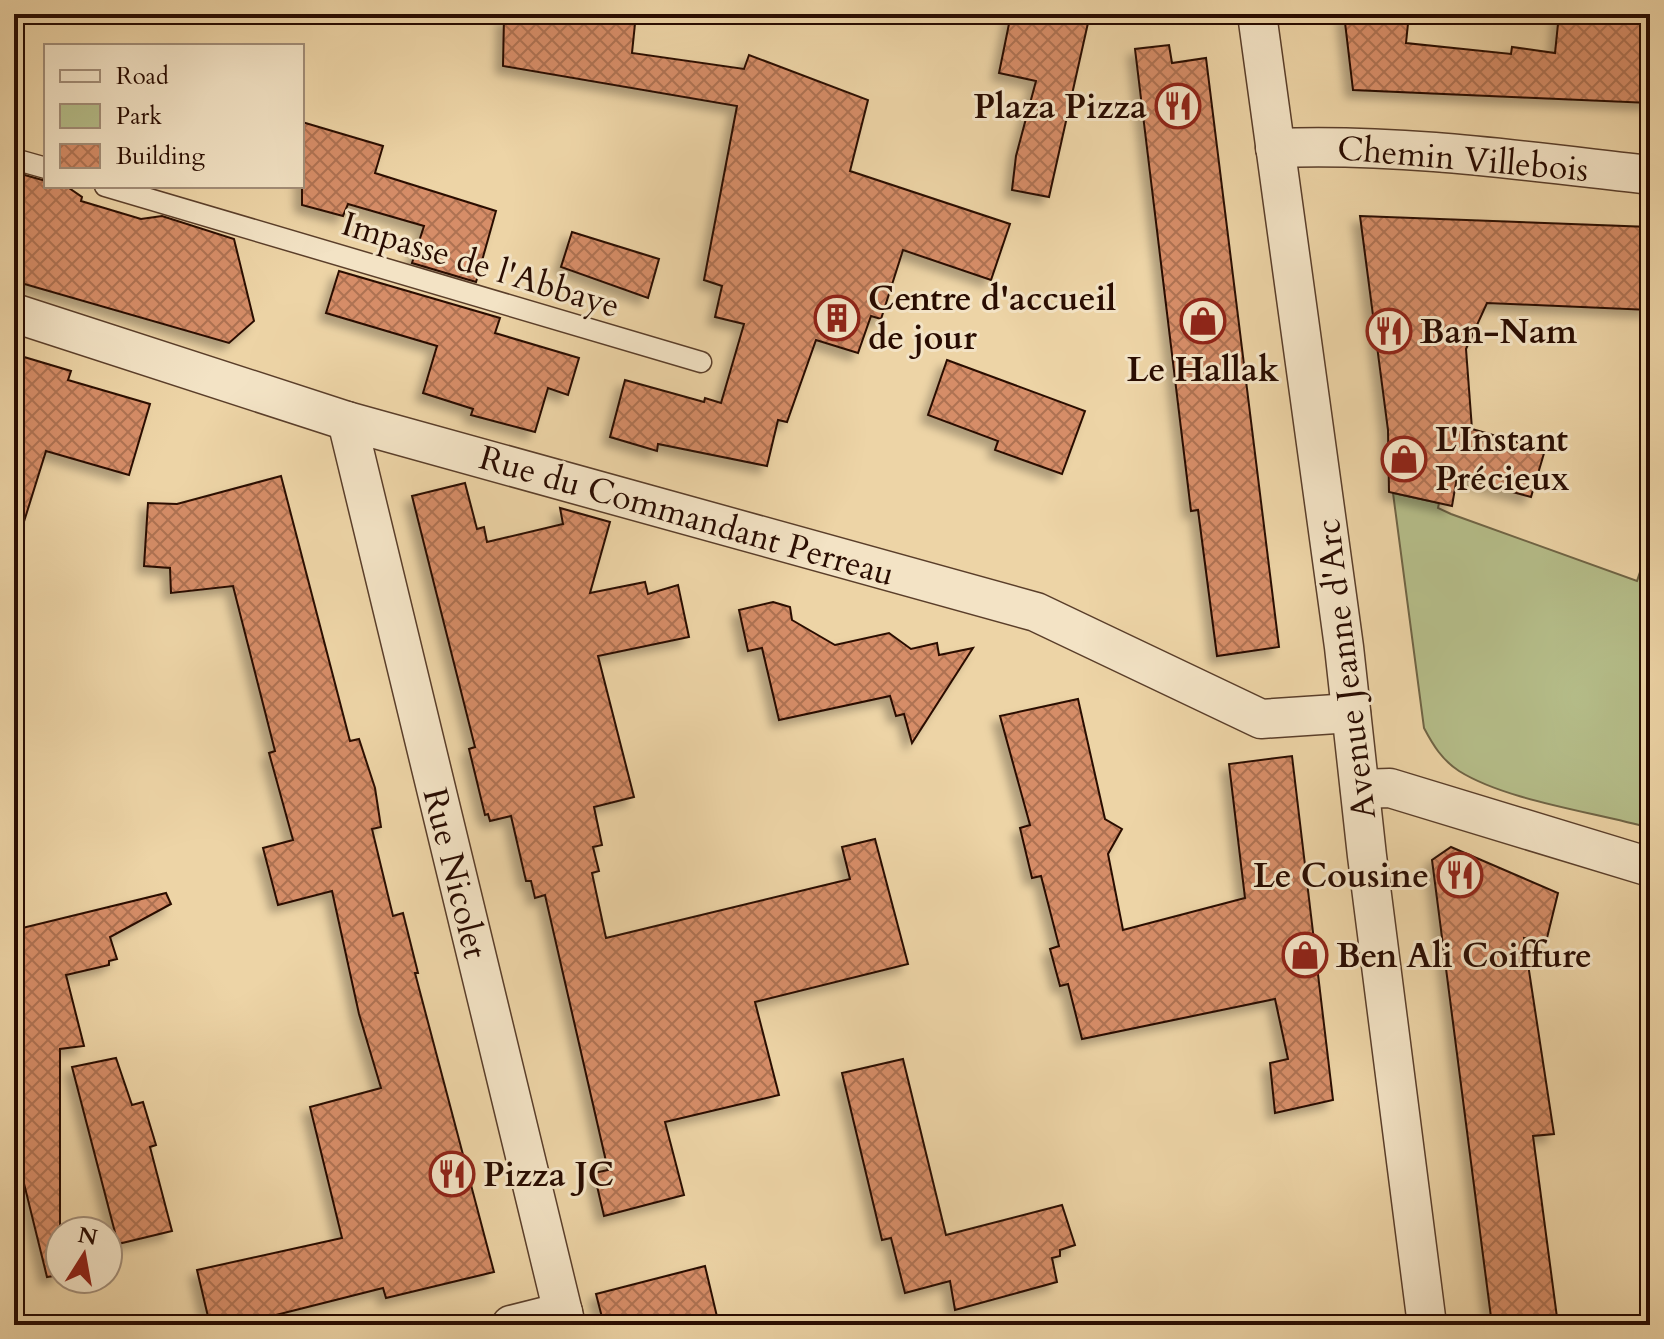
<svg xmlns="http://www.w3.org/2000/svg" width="1664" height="1339" font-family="Cardo,serif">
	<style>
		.green { fill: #b5bd89; stroke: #6f6445; stroke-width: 2 }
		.building { fill: url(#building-cross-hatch); stroke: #290c01; stroke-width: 2; filter: url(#shadow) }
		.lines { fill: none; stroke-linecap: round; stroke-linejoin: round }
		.service-casing { stroke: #5a3e2a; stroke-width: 23 }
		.minor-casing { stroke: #5a3e2a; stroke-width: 41 }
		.service { stroke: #f3e3c5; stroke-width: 20 }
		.minor { stroke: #f3e3c5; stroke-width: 38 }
		.labels { text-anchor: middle; stroke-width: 6; stroke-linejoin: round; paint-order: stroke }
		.poi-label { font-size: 34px; font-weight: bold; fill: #290c01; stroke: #f3e3c5; text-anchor: start }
		.street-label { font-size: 34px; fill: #290c01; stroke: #f3e3c5 }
	</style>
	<defs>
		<pattern id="building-cross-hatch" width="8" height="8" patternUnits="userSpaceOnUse" patternTransform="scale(2)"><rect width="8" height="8" fill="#d68d67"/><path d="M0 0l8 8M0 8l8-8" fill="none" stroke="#ae7252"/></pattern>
		<filter id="shadow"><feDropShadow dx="-7" dy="7" stdDeviation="4" flood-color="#0004"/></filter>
	</defs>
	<rect width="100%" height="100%" fill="#edd4a6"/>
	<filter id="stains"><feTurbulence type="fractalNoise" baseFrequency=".0025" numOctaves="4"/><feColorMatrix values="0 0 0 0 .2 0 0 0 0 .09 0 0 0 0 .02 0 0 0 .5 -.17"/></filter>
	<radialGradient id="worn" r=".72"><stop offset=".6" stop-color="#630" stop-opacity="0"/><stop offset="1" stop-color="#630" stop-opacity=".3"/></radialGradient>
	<path class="green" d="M1393,493L1439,503L1438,508L1451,514L1637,581L1650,542V828C1594,812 1507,801 1459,771C1442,760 1433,745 1424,728Z"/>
	<g class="building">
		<path d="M579,14H636L632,53L744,69L749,55L868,100L850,171L1010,224L991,280L903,250L881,319L871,316L858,353L816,340L787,422L778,420L767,466L658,444L657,451L610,437L625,380L704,402L705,398L721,403L744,324L715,317L722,286L704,280L737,106L503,66L504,17L547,21L548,16L579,19Z"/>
		<path d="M1011,14H1090L1049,197L1012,190L1016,156L1036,81L999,73Z"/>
		<path d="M1344,14H1409L1406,43L1511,54L1512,47L1555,53L1559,14H1650V103L1353,90Z"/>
		<path d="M1169,45L1172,63L1206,58L1279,647L1217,656L1198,510L1191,511L1135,49Z"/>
		<path d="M302,122L383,146L375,173L496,211L476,282L412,263L424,226L348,204L343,216L302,205Z"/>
		<path d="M14,172L46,181V186H66L82,197L81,201L141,219L162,216L234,239L254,321L229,343L14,281Z"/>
		<path d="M1360,216L1650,227V310L1487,303L1466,349L1472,429L1545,450L1531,497L1457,477L1452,506L1389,492L1388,430Z"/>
		<path d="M572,232L659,259L648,298L561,267Z"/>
		<path d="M339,271L500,318L495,333L579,358L568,395L548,388L535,432L471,415L473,409L423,393L437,346L326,313Z"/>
		<path d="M14,354L71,371L68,380L150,404L129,475L46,451L22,528L14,527Z"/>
		<path d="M947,360L1085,411L1062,474L995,450L998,441L928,415Z"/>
		<path d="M281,476L350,741L359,739L375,788L381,827L372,829L393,916L403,913L418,973H415L494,1272L386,1298L383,1288L268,1317L270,1325H210L197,1270L342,1238L310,1107L381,1088L359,1014L332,891L278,905L263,848L293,840L269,753L275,751L233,586L171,593L170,568L144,566L148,503L177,504Z"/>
		<path d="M465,483L477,529L484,527L487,542L563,524L560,508L610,522L590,593L645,582L648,594L678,585L689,637L598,656L634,797L594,807L602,845L593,847L599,871L592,873L606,938L850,879L842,847L875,839L908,964L755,1002L779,1095L665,1122L684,1195L604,1216L594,1173L608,1170L545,895L535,898L531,881H526L511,816L490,821L488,814L485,815L469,749L475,747L412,496Z"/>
		<path d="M773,602L790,607L792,620L835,645L889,633L911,649L937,643L939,655L973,648L912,743L904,714L896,716L890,696L779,720L762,648L748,651L739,610Z"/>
		<path d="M1078,699L1105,819L1122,829L1108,854L1123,930L1245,898L1229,764L1292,756L1333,1100L1275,1113L1270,1063L1288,1059L1275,999L1082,1039L1068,984L1060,986L1050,949L1059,946L1041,876L1032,878L1020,828L1030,825L1000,716Z"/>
		<path d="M1451,847L1558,893L1546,942L1524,938L1554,1134L1533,1136L1558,1325H1492L1432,860Z"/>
		<path d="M166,893L171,904L110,937L117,959L109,961V965L66,975L84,1046L60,1049V1275L47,1277L14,1143V930Z"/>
		<path d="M116,1058L132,1105L143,1102L156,1145L150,1147L172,1231L118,1244L72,1067Z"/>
		<path d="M903,1059L946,1235L1062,1205L1075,1245L1060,1250V1256L1052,1258L1057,1282L955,1310L950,1281L905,1293L891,1238L882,1240L842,1073Z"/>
		<path d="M705,1266L719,1325H604L596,1294Z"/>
	</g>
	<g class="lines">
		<g class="service-casing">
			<g id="service">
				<path d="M14,159L46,168"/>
				<path d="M105,186L701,362"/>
			</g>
		</g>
		<g class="minor-casing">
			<g id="minor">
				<path d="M1257,14L1344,647L1367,856L1427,1325"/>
				<path d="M1275,148C1401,143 1525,161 1650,175"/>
				<path d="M14,313L347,421L1036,612L1261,719L1351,713"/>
				<path d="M347,421L566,1325"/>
				<path d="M1360,789L1390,788L1650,867"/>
				<path d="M511,1325L563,1312"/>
			</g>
		</g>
		<use href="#service" class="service"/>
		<use href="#minor" class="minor"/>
	</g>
	<defs>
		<g id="restaurant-ring" transform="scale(2.3)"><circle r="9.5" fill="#f3e3c5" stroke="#8f2418" stroke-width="1.5"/><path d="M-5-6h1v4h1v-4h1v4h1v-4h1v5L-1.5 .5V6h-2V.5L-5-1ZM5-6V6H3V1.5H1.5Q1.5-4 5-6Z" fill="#8f2418"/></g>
		<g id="building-ring" transform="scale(2.3)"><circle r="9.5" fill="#f3e3c5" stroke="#8f2418" stroke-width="1.5"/><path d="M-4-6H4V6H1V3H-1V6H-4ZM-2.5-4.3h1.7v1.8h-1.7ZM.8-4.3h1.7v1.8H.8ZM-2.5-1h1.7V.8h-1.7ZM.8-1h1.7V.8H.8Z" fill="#8f2418"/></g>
		<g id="shop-ring" transform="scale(2.3)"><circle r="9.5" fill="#f3e3c5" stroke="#8f2418" stroke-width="1.5"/><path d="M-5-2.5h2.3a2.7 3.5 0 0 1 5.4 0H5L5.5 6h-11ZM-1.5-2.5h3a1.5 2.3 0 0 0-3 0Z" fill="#8f2418"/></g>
	</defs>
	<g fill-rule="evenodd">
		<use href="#restaurant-ring" x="1178" y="106"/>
		<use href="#building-ring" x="837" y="318"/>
		<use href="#shop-ring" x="1203" y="321"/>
		<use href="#restaurant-ring" x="1389" y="331"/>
		<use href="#shop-ring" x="1404" y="459"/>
		<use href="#restaurant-ring" x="1460" y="875"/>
		<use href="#shop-ring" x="1305" y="955"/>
		<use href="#restaurant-ring" x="452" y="1174"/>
	</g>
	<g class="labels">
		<g class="poi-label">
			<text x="1147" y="118" text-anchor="end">Plaza Pizza</text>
			<text x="868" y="310">Centre d'accueil<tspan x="868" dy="39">de jour</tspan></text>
			<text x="1420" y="343">Ban-Nam</text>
			<text x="1203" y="381" text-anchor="middle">Le Hallak</text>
			<text x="1435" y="451">L'Instant<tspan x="1435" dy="39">Précieux</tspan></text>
			<text x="1429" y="887" text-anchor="end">Le Cousine</text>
			<text x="1336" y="967">Ben Ali Coiffure</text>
			<text x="483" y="1186">Pizza JC</text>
		</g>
		<g class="street-label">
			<text transform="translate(1463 158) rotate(5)" y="12">Chemin Villebois</text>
			<text transform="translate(481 264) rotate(17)" y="12">Impasse de l'Abbaye</text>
			<text transform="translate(687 515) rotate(16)" y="12">Rue du Commandant Perreau</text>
			<text transform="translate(1345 669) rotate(-97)" y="12">Avenue Jeanne d'Arc</text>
			<text transform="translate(456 873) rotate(76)" y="12">Rue Nicolet</text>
		</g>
	</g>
	<rect width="1664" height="1339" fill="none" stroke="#edd4a6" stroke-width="48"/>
	<rect x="16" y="16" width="1632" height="1307" fill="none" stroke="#290c01" stroke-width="4"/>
	<rect x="24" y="24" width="1616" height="1291" fill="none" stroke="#290c01" stroke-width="2"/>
	<rect x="44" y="44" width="260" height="144" fill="#f3e3c5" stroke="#a28d77" stroke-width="2"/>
	<rect x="60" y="70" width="40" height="12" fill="#f3e3c5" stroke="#a28d77" stroke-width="2"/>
	<text x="116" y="84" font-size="24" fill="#290c01">Road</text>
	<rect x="60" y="104" width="40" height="24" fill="#b5bd89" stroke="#a28d77" stroke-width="2"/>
	<text x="116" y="124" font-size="24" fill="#290c01">Park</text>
	<rect x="60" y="144" width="40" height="24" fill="url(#building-cross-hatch)" stroke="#a28d77" stroke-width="2"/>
	<text x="116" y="164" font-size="24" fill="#290c01">Building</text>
	<g transform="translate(84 1255) rotate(11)"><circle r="38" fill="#f3e3c5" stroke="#a28d77" stroke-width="2"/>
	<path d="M0-6L14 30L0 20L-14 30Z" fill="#8f2418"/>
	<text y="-12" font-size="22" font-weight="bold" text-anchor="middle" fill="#290c01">N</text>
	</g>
	<rect width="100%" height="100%" filter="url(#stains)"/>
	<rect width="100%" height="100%" fill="url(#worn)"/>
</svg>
